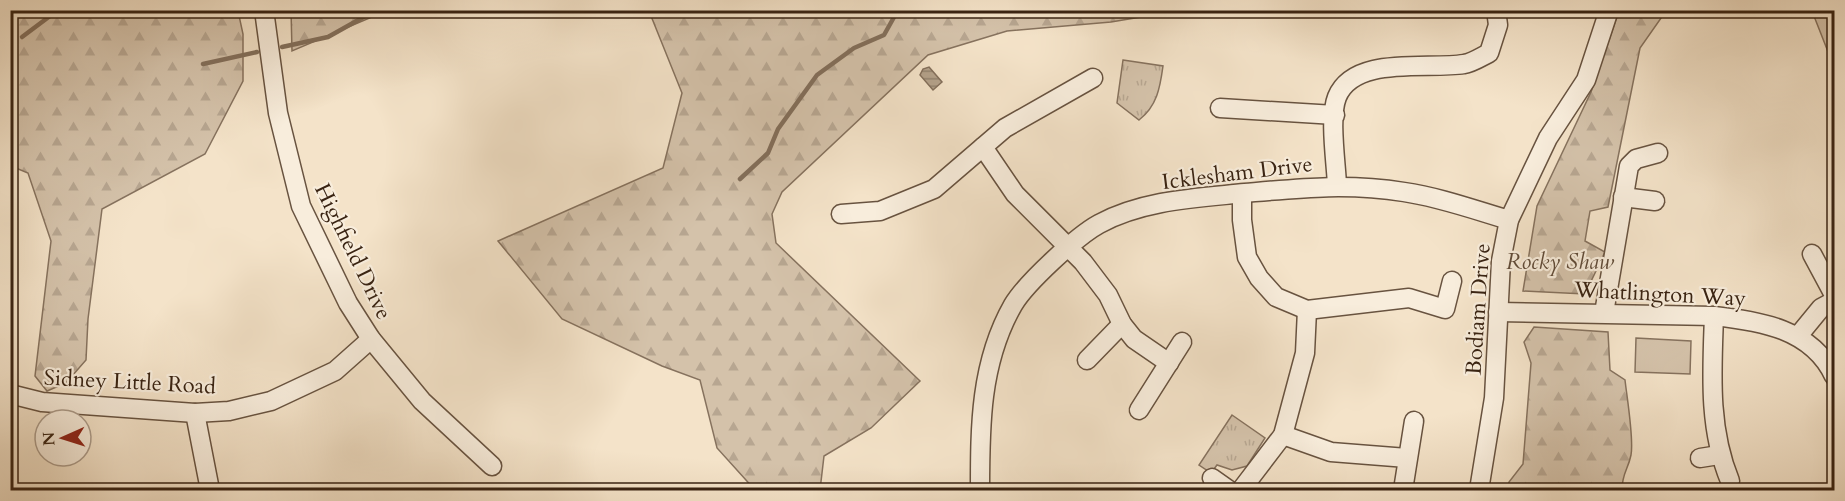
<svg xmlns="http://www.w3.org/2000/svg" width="1845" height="501" font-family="Cardo,serif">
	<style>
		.forest { fill: url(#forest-firs); stroke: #86725e; stroke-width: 1.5 }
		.park { fill: url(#park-tufts); stroke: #86725e; stroke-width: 1.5 }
		.garden { fill: #d4c2aa; stroke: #86725e; stroke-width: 1.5 }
		.water { fill: url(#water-rules); stroke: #836f5b; stroke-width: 1.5 }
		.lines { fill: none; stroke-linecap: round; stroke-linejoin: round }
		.stream { stroke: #836f5b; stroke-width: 4.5 }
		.minor-casing { stroke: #685340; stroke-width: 21 }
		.minor { stroke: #f8eddc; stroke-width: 18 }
		.labels { text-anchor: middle; stroke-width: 4.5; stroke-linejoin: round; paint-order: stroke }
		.street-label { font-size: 22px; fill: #392312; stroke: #f8eddc }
		.park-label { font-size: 22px; font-style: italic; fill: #604b38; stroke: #f8eddc }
	</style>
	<defs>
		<pattern id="forest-firs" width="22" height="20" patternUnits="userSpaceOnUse" patternTransform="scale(1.5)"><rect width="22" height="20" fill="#d4c2aa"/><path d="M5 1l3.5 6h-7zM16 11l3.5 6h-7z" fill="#b7a691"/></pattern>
		<pattern id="park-tufts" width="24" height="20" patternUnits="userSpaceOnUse" patternTransform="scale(1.5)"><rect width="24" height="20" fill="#d4c2aa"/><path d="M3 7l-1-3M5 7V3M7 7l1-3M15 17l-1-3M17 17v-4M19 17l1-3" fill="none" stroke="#b7a691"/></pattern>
		<pattern id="water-rules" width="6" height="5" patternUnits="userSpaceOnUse" patternTransform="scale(1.5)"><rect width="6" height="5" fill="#b4a28b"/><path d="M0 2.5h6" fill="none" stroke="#938470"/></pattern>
	</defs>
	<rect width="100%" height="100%" fill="#f4e3c9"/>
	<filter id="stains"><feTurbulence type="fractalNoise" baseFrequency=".00333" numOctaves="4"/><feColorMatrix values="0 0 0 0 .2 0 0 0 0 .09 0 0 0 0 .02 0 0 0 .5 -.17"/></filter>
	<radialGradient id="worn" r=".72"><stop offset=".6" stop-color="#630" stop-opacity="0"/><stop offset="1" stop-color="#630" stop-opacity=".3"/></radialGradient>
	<g class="forest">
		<path d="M291,10H386V11L292,51Z"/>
		<path d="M10,11H238L243,34V81L205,154L102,209L88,319L86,360L66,383L47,391L35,376L51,241L28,173L11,166Z"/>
		<path d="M649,11H1177L1111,22L1007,31L928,55L782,192L772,214L776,243L920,381L871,428L824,456L820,490H755L717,448L700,380L662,366L562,319L498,241L663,168L682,93Z"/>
		<path d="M1619,11H1666L1640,48L1608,207L1590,211L1585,241L1605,252L1585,294L1523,291L1537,206L1591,92Z"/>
		<path d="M1534,327L1608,332L1610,370L1625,380C1627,398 1634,439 1631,455C1628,470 1622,473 1622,490H1507L1509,482L1523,464L1531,363L1524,342Z"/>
	</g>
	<g class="park">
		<path d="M1123,60L1163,66C1160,88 1157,106 1139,120L1117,103Z"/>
		<path d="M1232,415L1265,438L1247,466L1232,470L1217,465L1211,473L1199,465Z"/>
	</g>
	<g class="garden">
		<path d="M1812,11H1834V67Z"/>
		<path d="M1636,338L1691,341L1690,374L1635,372Z"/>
	</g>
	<path class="water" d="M929,67L942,82L933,90L920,75L923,69Z"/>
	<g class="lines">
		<g class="stream">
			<path d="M22,37L58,10"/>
			<path d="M282,47L328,37L369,14L370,10"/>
			<path d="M203,64L257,52"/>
			<path d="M740,179L768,153L778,129L817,75L854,48L884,35L898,10"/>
		</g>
		<g class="minor-casing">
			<g id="minor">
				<path d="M264,10L278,113L301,206L348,303L371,339L422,401L492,466"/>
				<path d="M1220,108L1335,115"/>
				<path d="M983,147L1015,194L1083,262L1108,295L1122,324L1134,339L1169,363"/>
				<path d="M1337,185C1336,162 1329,117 1337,97C1354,55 1427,70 1464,64C1472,63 1481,57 1489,53L1498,25L1496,10"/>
				<path d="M1242,194V220L1247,257L1259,278L1276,297L1307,310L1409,298L1445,309L1452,281"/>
				<path d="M1623,197L1655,201"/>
				<path d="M841,214L880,211L934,189L1005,128L1093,78"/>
				<path d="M1812,254L1834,295"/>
				<path d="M1498,312L1714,316C1760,321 1812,329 1834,376"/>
				<path d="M1604,313L1629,166L1636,159L1658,153"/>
				<path d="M1714,316C1712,372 1708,428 1730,481"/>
				<path d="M1798,336L1821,308L1834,301"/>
				<path d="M1087,360L1122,324"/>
				<path d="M10,394L42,402L195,413L229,411L271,401L335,371L371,339"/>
				<path d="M1139,410L1182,342"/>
				<path d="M195,413L210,490"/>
				<path d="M1283,435L1331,452L1407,458"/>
				<path d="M1700,458L1719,455"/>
				<path d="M1212,478L1229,490"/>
				<path d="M980,490C980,426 980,363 1013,305C1026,283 1077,236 1099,224C1143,200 1197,198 1245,193C1301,188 1347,183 1404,192C1439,197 1475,210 1509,220"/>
				<path d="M1241,490L1283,435L1305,353L1307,310"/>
				<path d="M1403,490L1414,421"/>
				<path d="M1479,490L1494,398L1501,261L1509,220L1548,138L1586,80L1609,10"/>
			</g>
		</g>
		<use href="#minor" class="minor"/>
	</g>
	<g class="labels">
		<g class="street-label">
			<text transform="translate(1237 172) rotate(-7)" y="8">Icklesham Drive</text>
			<text transform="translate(354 251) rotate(64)" y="8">Highfield Drive</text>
			<text transform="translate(1660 293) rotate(3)" y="8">Whatlington Way</text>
			<text transform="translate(1477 309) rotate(-86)" y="8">Bodiam Drive</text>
			<text transform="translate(130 381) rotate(3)" y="8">Sidney Little Road</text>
		</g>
		<g class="park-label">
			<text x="1560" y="269">Rocky Shaw</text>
		</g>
	</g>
	<rect width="1845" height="501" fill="none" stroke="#f4e3c9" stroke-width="36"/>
	<rect x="12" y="12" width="1821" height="477" fill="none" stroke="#392312" stroke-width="3"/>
	<rect x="18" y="18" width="1809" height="465" fill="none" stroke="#392312" stroke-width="1.5"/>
	<g transform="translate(63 438) rotate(267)"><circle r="28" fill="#f8eddc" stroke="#ac9c8b" stroke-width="1.5"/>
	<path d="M0-4.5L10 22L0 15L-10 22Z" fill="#8f2418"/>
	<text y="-9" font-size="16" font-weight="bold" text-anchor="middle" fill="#392312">N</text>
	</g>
	<rect width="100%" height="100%" filter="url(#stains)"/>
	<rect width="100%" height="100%" fill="url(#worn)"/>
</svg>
